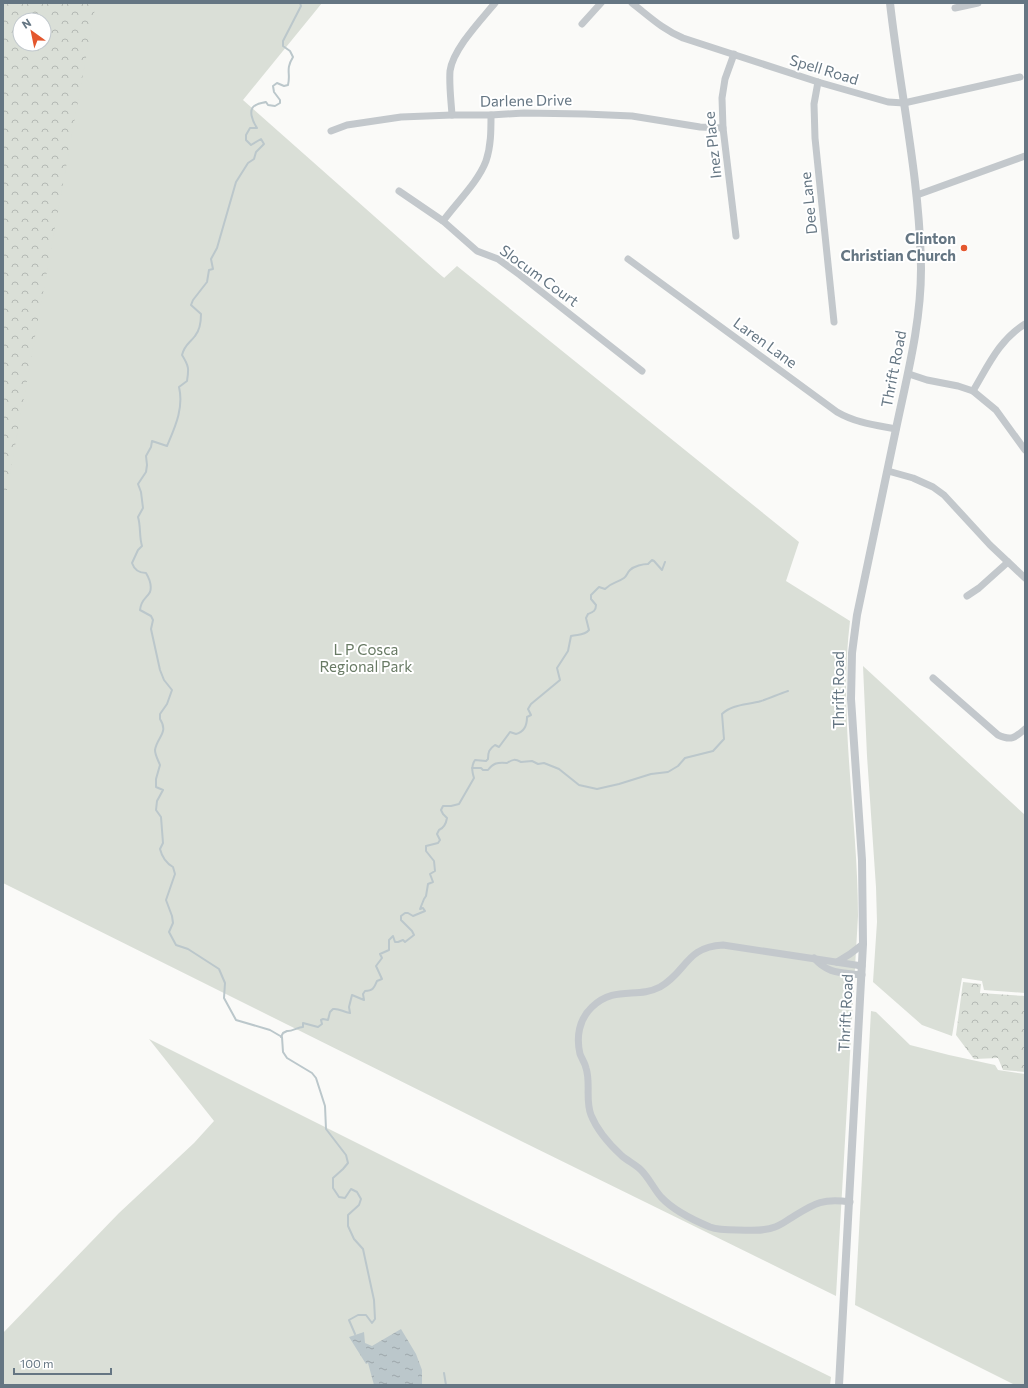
<svg xmlns="http://www.w3.org/2000/svg" width="1028" height="1388" font-family="Commissioner,sans-serif">
	<style>
		.forest { fill: url(#forest-crowns); fill-rule: evenodd }
		.park { fill: #dadfd7 }
		.water { fill: url(#water-ripples) }
		.lines { fill: none; stroke-linecap: round; stroke-linejoin: round }
		.stream { stroke: #bbc7cb; stroke-width: 2 }
		.minor { stroke: #c3c8cc; stroke-width: 7 }
		.tertiary { stroke: #c3c8cc; stroke-width: 8 }
		.poi-dot { fill: #e4572e; stroke: #fff; stroke-width: 1.5 }
		.labels { text-anchor: middle; stroke-width: 4; stroke-linejoin: round; paint-order: stroke }
		.street-label { font-size: 15px; fill: #657683; stroke: #fff }
		.poi-label { font-size: 15px; font-weight: bold; fill: #657683; stroke: #fff; text-anchor: end }
		.park-label { font-size: 15px; fill: #687a64; stroke: #fff }
	</style>
	<defs>
		<pattern id="forest-crowns" width="20" height="18" patternUnits="userSpaceOnUse"><rect width="20" height="18" fill="#dadfd7"/><path d="M2 6a3 3 0 1 1 6 0M12 15a3 3 0 1 1 6 0" fill="none" stroke="#b4b9b4"/></pattern>
		<pattern id="water-ripples" width="26" height="14" patternUnits="userSpaceOnUse"><rect width="26" height="14" fill="#bbc7cb"/><path d="M2 4q2-2 4 0t4 0M15 11q2-2 4 0t4 0" fill="none" stroke="#9ca6aa"/></pattern>
	</defs>
	<rect width="100%" height="100%" fill="#fafaf8"/>
	<g class="forest">
		<path d="M3,3H126L391,240L594,385L3,568ZM20,20H44V44H20Z"/>
		<path d="M963,982L981,984L980,993L1025,996V1072L1003,1070L998,1058L974,1059L956,1035Z"/>
	</g>
	<g class="park">
		<path d="M96,3H322L243,100L444,278L457,266L799,542L786,581L850,621C838,719 858,818 858,916L836,1296L523,1142L3,883V512Z"/>
		<path d="M863,666L1025,815V993L984,990L982,981L962,978L952,1036L922,1025L873,982L877,922L876,887L867,756Z"/>
		<path d="M871,1011L876,1012L910,1045L949,1055L995,1065L998,1070L1025,1074V1385H1015L855,1305Z"/>
		<path d="M149,1039L471,1200L831,1377L830,1385H3V1333L119,1213L194,1143L214,1121Z"/>
	</g>
	<path class="water" d="M401,1329L416,1354L422,1370V1385H374L368,1363L366,1364L349,1337L364,1332L365,1343L372,1346Z"/>
	<g class="lines">
		<g class="stream">
			<path d="M300,3L301,6L283,41V46L290,51L293,57C285,70 291,73 288,85L284,86L277,83L273,86L274,92L280,100V103L275,106L268,105L266,102C263,103 259,103 256,105C247,109 253,122 257,128H250L246,135V140L251,145L261,139L264,144L256,152L254,159L248,163L236,182L217,248L211,259L213,269L209,270L207,282L193,300L191,305L201,314C201,321 200,330 195,336C189,344 185,344 182,355C189,366 189,369 187,381L179,387C184,408 175,427 167,446L152,441L151,447L146,456L147,465L146,472L138,484L141,492L143,508L138,517C141,527 139,536 142,546L138,550L132,563C134,569 139,573 146,573C149,578 152,586 150,592C147,598 141,599 140,610L151,616L153,620L151,629L160,670L164,680L172,690L167,704L160,714V719C169,733 157,737 155,750C155,755 158,760 160,765L156,779V787L163,790L157,801L156,810L161,817L163,843L160,849C162,857 166,863 173,867L175,874L166,900L172,916L173,923L169,932L176,945L188,949L219,969L225,983L224,998L236,1020L270,1030L282,1037L283,1052L287,1058L312,1073L316,1078L325,1106L326,1129L346,1155L348,1163L343,1169L333,1178V1188L339,1197L345,1198L351,1189L357,1192L361,1199L359,1205L348,1215V1226L354,1239L363,1249L374,1300L375,1319L372,1323L366,1315H358L349,1320L355,1334"/>
			<path d="M472,768H481L483,770H488C493,763 498,762 507,763C513,759 515,759 521,762L532,761L538,764L544,763L559,769L579,785L597,789L619,784L651,774L668,772L678,766L685,758L713,751L724,739L722,714C732,704 748,705 761,701C770,698 779,694 788,691"/>
			<path d="M281,1037L283,1033L287,1031C291,1032 298,1027 303,1027V1023L318,1027L322,1024L321,1020L323,1019L328,1020L330,1012L333,1009C339,1008 343,1012 350,1013L349,1007L352,995L364,1000L363,994L365,991C373,991 374,988 377,981L382,979L376,966L382,958L380,954L389,950V940L393,936L395,942H398L403,940L405,942L414,935L412,931L401,920V916L405,913H408L413,916L425,911L423,908L420,909L424,899L426,896L428,884L433,882L430,874L435,871L434,861L426,851V846L438,843L440,840L437,834L439,830C444,828 446,824 447,818L443,814L441,810L443,806H451L459,804L474,778C472,771 471,766 475,760L486,761L488,759C488,752 489,749 495,745L499,747L510,732L516,734C524,732 527,725 527,717L531,715L528,709L531,704L560,680L557,668L568,651L571,636C578,634 584,636 589,630L586,618L588,614C593,612 596,611 596,605L591,599V595L599,587L605,589C612,582 617,583 624,578C627,576 627,573 630,570C634,566 643,564 648,564L652,560L654,561L662,570L665,562"/>
			<path d="M444,1373L446,1385"/>
		</g>
		<g class="minor">
			<path d="M632,3C650,17 662,29 683,38L818,82L888,102L904,103L1020,77"/>
			<path d="M955,8L978,3"/>
			<path d="M582,24L601,3"/>
			<path d="M734,54L725,79L722,98L723,128L736,236"/>
			<path d="M818,82L814,104L815,138L834,322"/>
			<path d="M452,115C451,100 449,85 450,71C453,49 481,20 495,3"/>
			<path d="M331,131L347,125L401,117L452,115H491L524,113L585,114L632,116L700,127L723,128"/>
			<path d="M399,191L443,221L477,251L498,259L520,275L642,371"/>
			<path d="M917,195L1025,156"/>
			<path d="M443,221C457,202 478,182 486,161C491,146 491,131 491,115"/>
			<path d="M628,259L837,412C856,423 875,425 896,429"/>
			<path d="M909,374L927,380L958,386L973,391L996,410L1025,450"/>
			<path d="M973,391C988,366 999,340 1025,324"/>
			<path d="M888,471L913,478L933,487L944,495L990,545L1025,578"/>
			<path d="M967,596L979,588L1008,562"/>
			<path d="M933,678L998,735C1011,741 1015,738 1025,729"/>
			<path d="M814,958C829,975 841,972 862,975"/>
			<path d="M837,962L850,954L863,944"/>
			<path d="M850,1202C821,1198 814,1204 791,1218C786,1221 781,1225 775,1227C763,1232 749,1230 737,1230C728,1230 718,1230 710,1227C693,1220 674,1211 661,1197C654,1189 649,1178 641,1170C636,1165 628,1161 622,1156C610,1145 597,1130 591,1115C585,1100 591,1083 586,1068C585,1063 582,1059 580,1054C576,1037 579,1019 592,1007C615,985 637,999 660,987C687,972 685,947 723,945L862,966"/>
		</g>
		<path class="tertiary" d="M839,1385L863,944L862,860L851,699L852,653L857,615C870,553 883,491 896,429C907,376 921,324 921,269C920,179 900,92 890,3"/>
	</g>
	<circle class="poi-dot" cx="964" cy="248" r="4"/>
	<g class="labels">
		<g class="street-label">
			<text transform="translate(824 70) rotate(17)" y="5">Spell Road</text>
			<text transform="translate(526 101) rotate(-1)" y="5">Darlene Drive</text>
			<text transform="translate(713 145) rotate(-96)" y="5">Inez Place</text>
			<text transform="translate(809 203) rotate(-96)" y="5">Dee Lane</text>
			<text transform="translate(539 276) rotate(36)" y="5">Slocum Court</text>
			<text transform="translate(765 343) rotate(36)" y="5">Laren Lane</text>
			<text transform="translate(894 369) rotate(-79)" y="5">Thrift Road</text>
			<text transform="translate(839 690) rotate(-90)" y="5">Thrift Road</text>
			<text transform="translate(846 1013) rotate(-87)" y="5">Thrift Road</text>
		</g>
		<g class="poi-label">
			<text x="956" y="244">Clinton<tspan x="956" dy="17">Christian Church</tspan></text>
		</g>
		<g class="park-label">
			<text x="366" y="655">L P Cosca<tspan x="366" dy="17">Regional Park</tspan></text>
		</g>
	</g>
	<rect width="1028" height="1388" fill="none" stroke="#657683" stroke-width="8"/>
	<g transform="translate(32 32) rotate(327)"><circle r="19" fill="#ffffff" stroke="#c1c8cd"/>
	<path d="M0-3L7 15L0 10L-7 15Z" fill="#e4572e"/>
	<text y="-6" font-size="11" font-weight="bold" text-anchor="middle" fill="#657683">N</text>
	</g>
	<path d="M14 1368v6h97v-6" fill="none" stroke="#657683" stroke-width="2"/>
	<text x="20" y="1368" font-size="12" fill="#657683" stroke="#ffffff" stroke-width="3" paint-order="stroke">100 m</text>
</svg>
